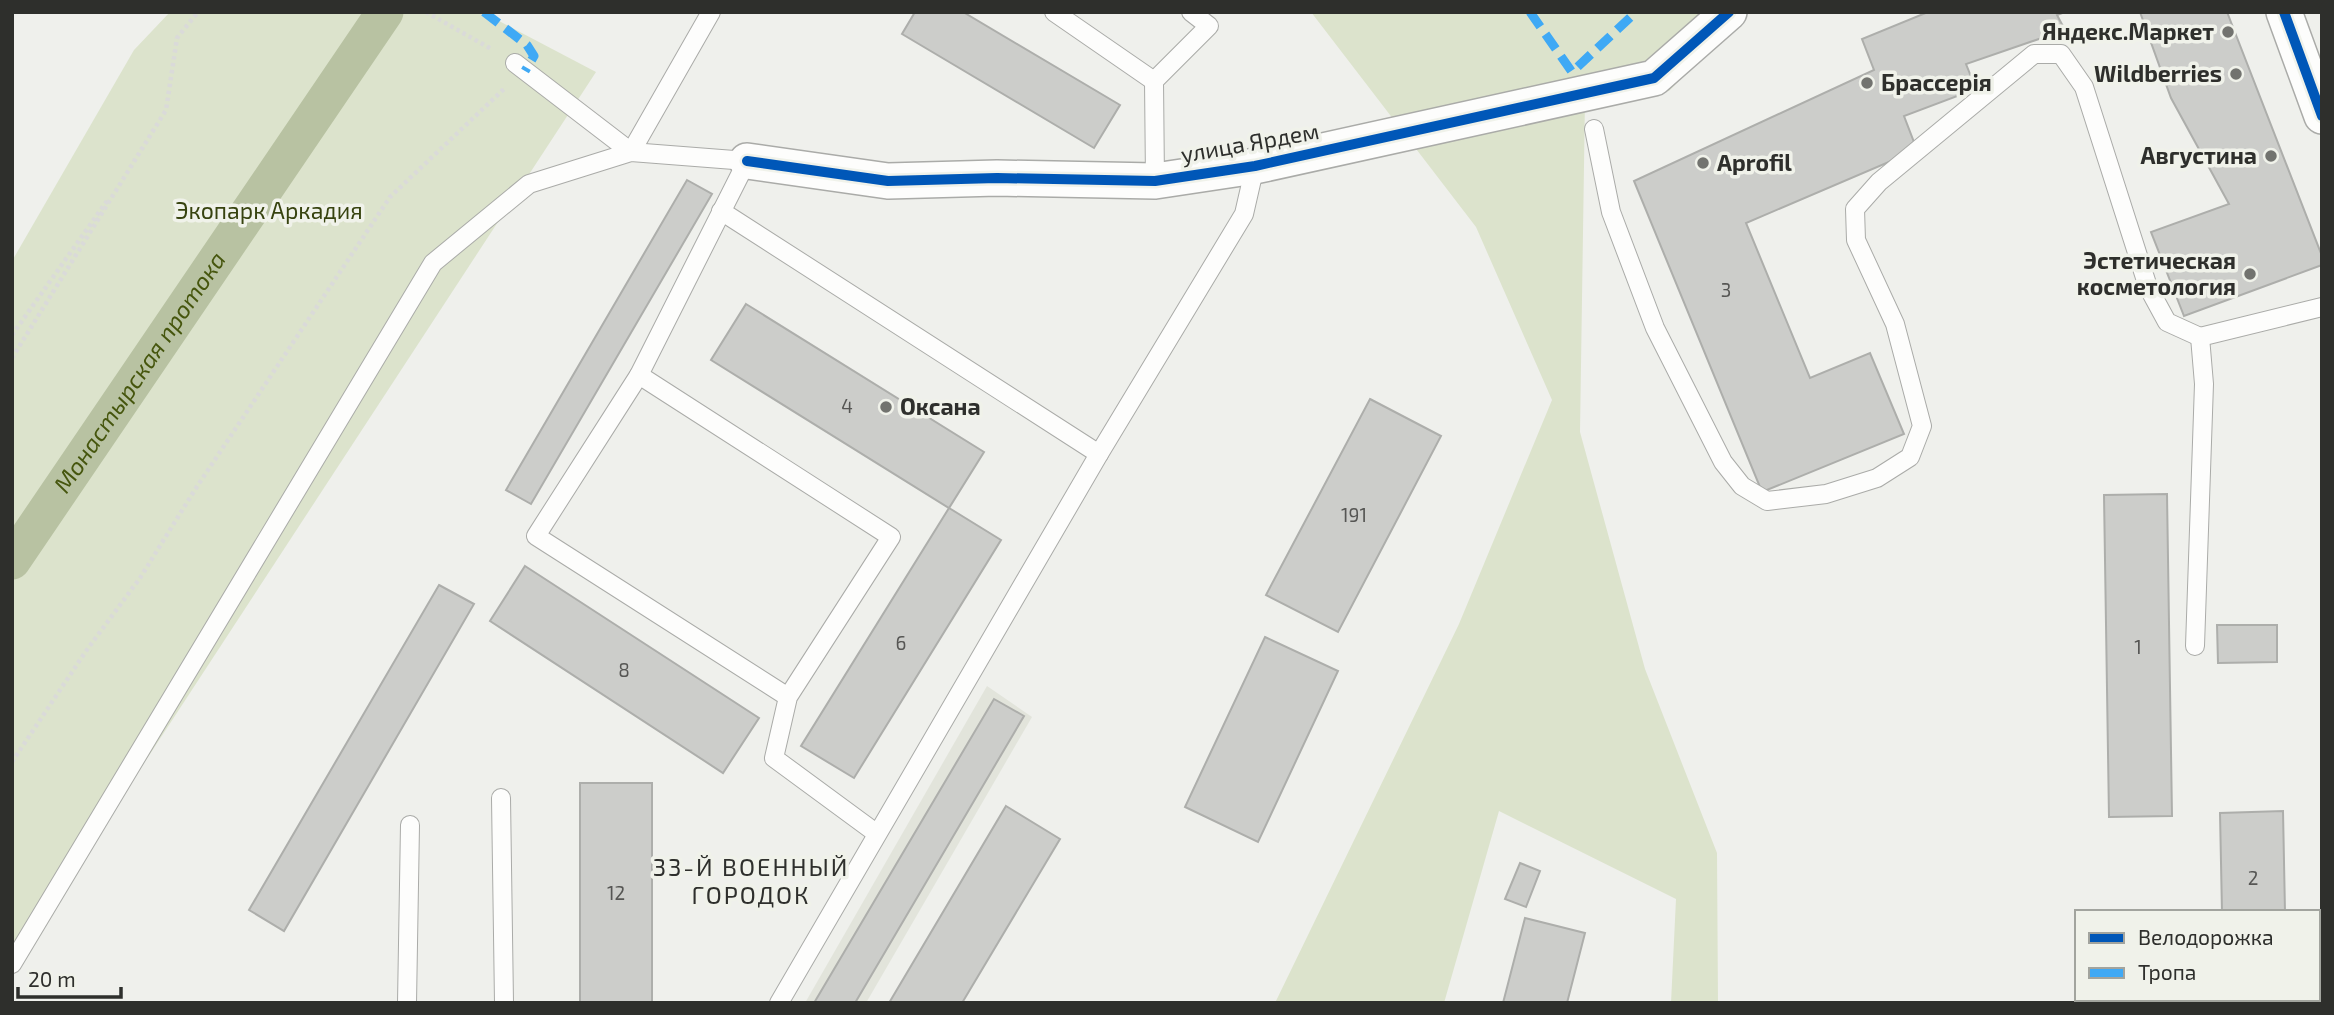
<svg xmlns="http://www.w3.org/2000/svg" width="2334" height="1015" font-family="'Exo 2',sans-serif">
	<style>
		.built { fill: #e2e4db }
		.green { fill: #dce3cc }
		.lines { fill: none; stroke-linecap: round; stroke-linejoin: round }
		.canal { stroke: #b8c2a2; stroke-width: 37 }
		.building { fill: #cccdca; stroke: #adaeab; stroke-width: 2 }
		.lane-casing { stroke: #aaaba8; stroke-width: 20 }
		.street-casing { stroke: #aaaba8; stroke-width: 38 }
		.path { stroke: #dadad9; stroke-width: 4.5; stroke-dasharray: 3.5 3.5; stroke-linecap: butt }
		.lane { stroke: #fdfdfc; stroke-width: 18 }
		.street { stroke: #fdfdfc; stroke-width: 35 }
		.quiet { stroke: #3fa9f5; stroke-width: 9; stroke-dasharray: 18 9; stroke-linecap: butt }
		.cycleway-casing { stroke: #f0f2ea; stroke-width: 15 }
		.cycleway { stroke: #0057b8; stroke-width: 10 }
		.poi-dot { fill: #72736f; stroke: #f0f2ea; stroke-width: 2.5 }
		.labels { text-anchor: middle; stroke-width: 7; stroke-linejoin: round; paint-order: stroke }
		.number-label { font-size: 19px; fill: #565654 }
		.poi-label { font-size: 23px; font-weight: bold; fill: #2e2f2c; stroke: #f0f2ea; text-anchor: end }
		.street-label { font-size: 23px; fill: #2e2f2c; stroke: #f0f2ea }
		.park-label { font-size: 23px; fill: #37430f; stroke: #f0f2ea }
		.water-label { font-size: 24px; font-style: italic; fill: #46560e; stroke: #f0f2ea }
		.neighbourhood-label { font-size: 24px; letter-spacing: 2px; fill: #2e2f2c; stroke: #f0f2ea }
	</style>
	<rect width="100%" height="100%" fill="#eff0ec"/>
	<path class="built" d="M987,686L1032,717L866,1003H805Z"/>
	<g class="green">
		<path d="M170,12H482L596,72L12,965V261L134,50Z"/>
		<path d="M1311,12H1747L1669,91L1585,99L1580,432L1645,669L1717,853L1718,1003H1671L1676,899L1499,811L1444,1003H1275L1459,624L1552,400L1476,227Z"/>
	</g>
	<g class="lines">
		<path class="canal" id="s1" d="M12,561L385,12"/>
	</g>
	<g class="building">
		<path d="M915,12H963L1120,105L1094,148L902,34Z"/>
		<path d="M1928,12H2065L2057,15L2065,30L1966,64L1976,89L1904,116L1917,150L1746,223L1810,378L1870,353L1904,434L1762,492L1634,181L1874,70L1862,39Z"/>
		<path d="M2140,12H2227L2322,256V265L2184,316L2151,232L2229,204L2171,98Z"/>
		<path d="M687,180L712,194L531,504L506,490Z"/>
		<path d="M746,304L984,452L949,508L711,360Z"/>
		<path d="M1370,399L1441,436L1338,632L1266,595Z"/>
		<path d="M2167,494L2172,816L2109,817L2104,495Z"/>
		<path d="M949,508L1001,540L854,778L801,746Z"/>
		<path d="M525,566L759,718L723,773L490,621Z"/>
		<path d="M439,585L474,604L284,931L249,910Z"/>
		<path d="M2217,625H2277V662L2218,663Z"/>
		<path d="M1265,637L1338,671L1258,842L1185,807Z"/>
		<path d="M994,699L1024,716L855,1003H814Z"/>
		<rect x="580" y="783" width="72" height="220"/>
		<path d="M1006,806L1060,839L962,1003H889Z"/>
		<path d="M2283,811L2285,912H2222L2220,813Z"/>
		<path d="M1520,863L1540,871L1526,907L1505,899Z"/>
		<path d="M1525,918L1585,933L1567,1003H1503Z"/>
		<rect x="2224" y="999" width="63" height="4"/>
	</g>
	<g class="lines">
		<g class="lane-casing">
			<g id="lane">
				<path d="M1054,12L1154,81"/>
				<path d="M515,63L631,152"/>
				<path d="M1594,129L1611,212L1655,328L1723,462L1742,486L1767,501L1826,494L1877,478L1910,457L1922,426L1895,324L1856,240L1855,209L1879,182L2034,54H2061L2084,87L2148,287L2167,322L2200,337"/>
				<path d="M631,152L711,12"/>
				<path d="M1155,181L1154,81L1209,26L1191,12"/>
				<path d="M721,211L1099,454"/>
				<path d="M2195,646L2204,384L2200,337L2322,307"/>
				<path d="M788,697L536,536L639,375L891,537L788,697L774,758L876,833"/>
				<path d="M501,798L504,1003"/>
				<path d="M12,964L433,263L529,184L631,152L747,161L639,375"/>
				<path d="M407,1003L410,825"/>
				<path d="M779,1003L1099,454L1244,214L1255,166"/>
			</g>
		</g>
		<g class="street-casing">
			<g id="street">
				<path d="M2284,12L2322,116"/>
				<path d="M747,161L888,181L997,178L1155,181L1255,166L1654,78L1729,12"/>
			</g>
		</g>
		<g class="path">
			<path d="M426,12L493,50"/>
			<path d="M12,335L107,201"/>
			<path d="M12,358L166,110L177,38L198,12"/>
			<path d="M12,762L86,651L140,578L196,488L390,197L506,87"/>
		</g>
		<use href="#lane" class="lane"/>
		<use href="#street" class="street"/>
		<g class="quiet">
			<path d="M484,12L527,45L534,56L525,71"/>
			<path d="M1530,12L1572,72L1636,12"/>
		</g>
		<g class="cycleway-casing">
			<g id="cycleway">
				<path d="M2284,12L2322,116"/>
				<path d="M747,161L888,181L997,178L1155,181L1255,166L1654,78L1729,12"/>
			</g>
		</g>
		<use href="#cycleway" class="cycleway"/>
	</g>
	<g class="poi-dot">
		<circle cx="2228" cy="32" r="7"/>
		<circle cx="2236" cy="74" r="7"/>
		<circle cx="1867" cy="83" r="7"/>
		<circle cx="2271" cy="156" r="7"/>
		<circle cx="1703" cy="163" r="7"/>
		<circle cx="2250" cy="274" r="7"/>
		<circle cx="886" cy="407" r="7"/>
	</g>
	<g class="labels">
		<g class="number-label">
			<text x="1726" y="297">3</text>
			<text x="847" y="413">4</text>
			<text x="1354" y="522">191</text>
			<text x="901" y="650">6</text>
			<text x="2138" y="654">1</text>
			<text x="624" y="677">8</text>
			<text x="2253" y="885">2</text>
			<text x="616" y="900">12</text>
		</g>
		<g class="poi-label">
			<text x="2214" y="40">Яндекс.Маркет</text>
			<text x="2222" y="82">Wildberries</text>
			<text x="1881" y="91" text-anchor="start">Брассерiя</text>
			<text x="2257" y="164">Августина</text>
			<text x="1717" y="171" text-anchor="start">Aprofil</text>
			<text x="2236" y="269">Эстетическая<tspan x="2236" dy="26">косметология</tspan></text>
			<text x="900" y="415" text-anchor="start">Оксана</text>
		</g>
		<g class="street-label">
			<text transform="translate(1250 143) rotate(-10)" y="8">улица Ярдем</text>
		</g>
		<g class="park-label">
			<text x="269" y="219">Экопарк Аркадия</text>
		</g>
		<g class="water-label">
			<text dy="8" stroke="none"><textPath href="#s1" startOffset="228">Монастырская протока</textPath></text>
		</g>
		<g class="neighbourhood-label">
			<text x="751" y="876">33-Й ВОЕННЫЙ<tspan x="751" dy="28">ГОРОДОК</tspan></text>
		</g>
	</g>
	<rect width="2334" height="1015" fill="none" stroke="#2e2f2c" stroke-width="28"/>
	<rect x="2075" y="910" width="245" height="91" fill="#f0f2ea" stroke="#a2a49e" stroke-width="2"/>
	<rect x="2089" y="933" width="35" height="10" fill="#0057b8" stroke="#a2a49e" stroke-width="2"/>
	<text x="2138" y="945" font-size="21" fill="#2e2f2c">Велодорожка</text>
	<rect x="2089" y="968" width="35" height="10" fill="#3fa9f5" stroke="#a2a49e" stroke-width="2"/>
	<text x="2138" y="980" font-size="21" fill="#2e2f2c">Тропа</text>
	<path d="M18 987v10h103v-10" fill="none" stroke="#2e2f2c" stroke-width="3.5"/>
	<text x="28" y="987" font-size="21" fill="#2e2f2c" stroke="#f0f2ea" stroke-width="5" paint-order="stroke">20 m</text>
</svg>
